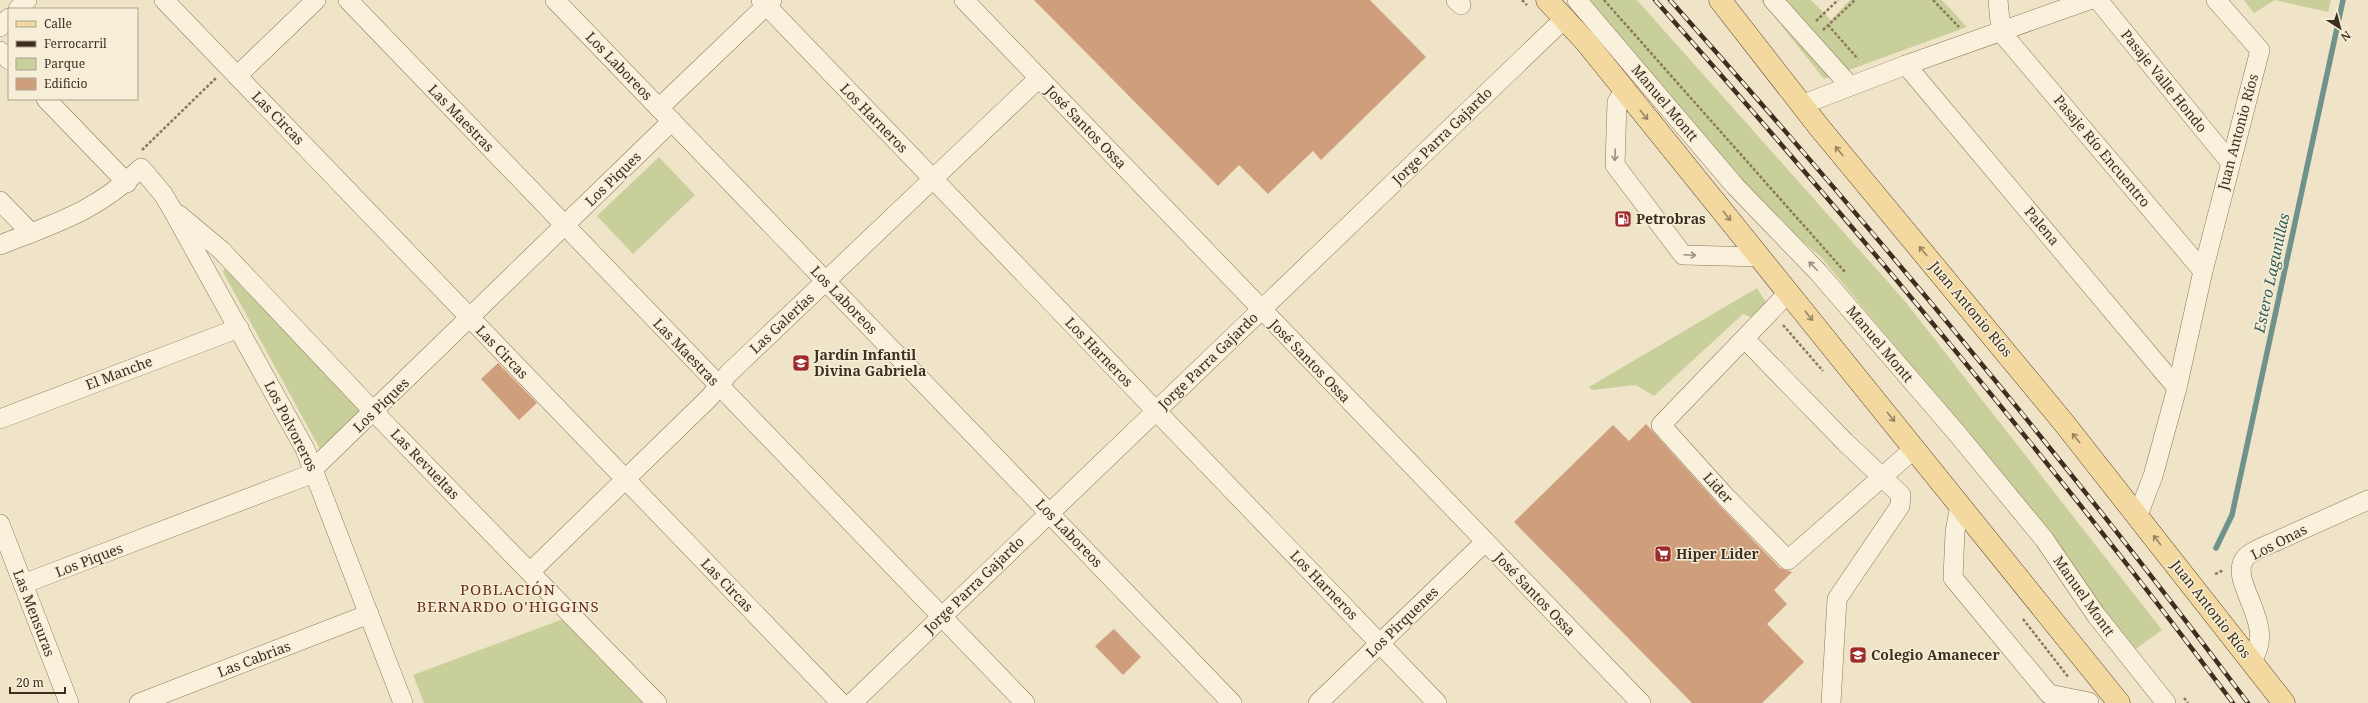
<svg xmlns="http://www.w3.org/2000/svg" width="2368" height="703" font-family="'Noto Serif',serif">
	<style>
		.green { fill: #c9cf9b }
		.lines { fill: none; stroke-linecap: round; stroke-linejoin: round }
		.stream { stroke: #6f938a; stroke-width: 5.5 }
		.building { fill: #cf9f7d }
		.minor-casing { stroke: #8d765c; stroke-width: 20 }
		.major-casing { stroke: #5b4430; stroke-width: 23 }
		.path { stroke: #8d765c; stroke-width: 2.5; stroke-dasharray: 3 2; stroke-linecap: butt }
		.minor { stroke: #faf1dc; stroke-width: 19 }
		.major { stroke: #f3d9a0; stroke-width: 22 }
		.rail-casing { stroke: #3d2e20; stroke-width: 4.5 }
		.rail { stroke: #f7eed8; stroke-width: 3; stroke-dasharray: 9; stroke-linecap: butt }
		.oneway { stroke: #988460 }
		.oneway2 { stroke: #9c907e }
		.labels { text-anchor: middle; stroke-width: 3; stroke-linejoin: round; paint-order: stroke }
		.street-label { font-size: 14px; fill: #3d2e20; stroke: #f7eed8 }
		.poi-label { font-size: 14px; font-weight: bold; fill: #3d2e20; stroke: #f7eed8; text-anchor: start }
		.water-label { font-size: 15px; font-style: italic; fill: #2f5d5a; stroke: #f7eed8 }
		.neighbourhood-label { font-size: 15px; letter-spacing: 1px; fill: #6b2e1e; stroke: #f7eed8 }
	</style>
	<rect width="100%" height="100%" fill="#f0e4c8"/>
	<g class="green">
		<path d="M1590,0H1637L1904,300L2162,630L2133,651L1963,428L1821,257L1771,216Z"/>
		<path d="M1761,0H1811L1831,20L1850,0H1942L1967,27L1824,79Z"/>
		<path d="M2244,0H2331L2328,12L2275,0L2254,13Z"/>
		<path d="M659,157L695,195L633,254L597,216Z"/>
		<path d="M226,266L364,408L320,449L223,272Z"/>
		<path d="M1757,288L1767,304L1755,319L1743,314L1654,396L1636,385L1592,390L1589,387Z"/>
		<path d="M563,619L643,703H424L413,675Z"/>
	</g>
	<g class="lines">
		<path class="stream" d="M2216,548L2232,515L2343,0"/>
	</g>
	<g class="building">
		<path d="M1034,0H1370L1426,57L1321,160L1313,151L1268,194L1239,165L1218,186Z"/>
		<path d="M498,363L537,403L519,420L481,379Z"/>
		<path d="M1646,424L1717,503L1780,568L1792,572L1774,590L1787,604L1767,624L1804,662L1762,703H1692L1514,522L1613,425L1629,441Z"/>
		<path d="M1114,629L1141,657L1123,675L1095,646Z"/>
	</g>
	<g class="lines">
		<g class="minor-casing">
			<g id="minor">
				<path d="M164,0L841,703"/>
				<path d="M348,0L1025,703"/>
				<path d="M555,0L1232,703"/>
				<path d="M761,0L1437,703"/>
				<path d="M964,0L1641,703"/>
				<path d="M1456,0L1461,5"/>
				<path d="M1577,0L1735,186L1818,272L1955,431L2044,539L2096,615L2166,703"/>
				<path d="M1773,0L1850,86"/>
				<path d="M1998,0L2001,32L2203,271"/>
				<path d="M2098,0L2230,162"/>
				<path d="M18,9L27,0"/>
				<path d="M0,27L9,18"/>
				<path d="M0,51L9,60"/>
				<path d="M1906,65L2177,388"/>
				<path d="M237,76L316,0"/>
				<path d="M1624,91L1617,102L1615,165L1683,255L1761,257"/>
				<path d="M46,99L127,183"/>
				<path d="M1801,105L1906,65L2089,0"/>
				<path d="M659,108L772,0"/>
				<path d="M0,201L31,233"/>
				<path d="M179,215L221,250L374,412L657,703"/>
				<path d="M0,245C56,223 97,211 141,168L163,194L173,211L305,449L403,703"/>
				<path d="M1789,292L1661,425L1725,496L1788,560L1915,448"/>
				<path d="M1745,339L1845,442L1901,495L1900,506L1837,599L1831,703"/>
				<path d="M0,419L239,328"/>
				<path d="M1960,505L1955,532L1953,578L2049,694L2089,702"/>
				<path d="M2138,515L2153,476L2177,388L2203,271L2260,50L2216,0"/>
				<path d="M0,524L69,703"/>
				<path d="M530,572L710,397L728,374L1039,78"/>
				<path d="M23,584L306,476L672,121"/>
				<path d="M2251,661C2280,625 2225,580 2246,557C2254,549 2271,544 2281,539C2310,526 2339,513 2368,500"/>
				<path d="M139,703L369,614"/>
				<path d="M852,703L1564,19"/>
				<path d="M1318,703L1485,542"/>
			</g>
		</g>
		<g class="major-casing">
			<g id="major">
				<path d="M1547,0L1586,42L2119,703"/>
				<path d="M1720,0L1819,127L2064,423L2284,703"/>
			</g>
		</g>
		<g class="path">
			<path d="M1522,0L1527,5"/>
			<path d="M1604,0L1845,272"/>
			<path d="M1933,0L1959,27"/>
			<path d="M1816,21L1838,0"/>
			<path d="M1828,25L1858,59"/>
			<path d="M1823,30L1855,0"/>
			<path d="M142,150L216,78"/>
			<path d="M1783,325L1823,371"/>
			<path d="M2215,574L2224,570"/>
			<path d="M2023,619L2069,678"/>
			<path d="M2184,698L2188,703"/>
		</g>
		<use href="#minor" class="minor"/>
		<use href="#major" class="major"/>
		<g class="rail-casing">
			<g id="rail">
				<path d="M1655,0C1856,227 2051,460 2233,703"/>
				<path d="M1670,0C1872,227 2066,460 2248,703"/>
			</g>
		</g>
		<use href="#rail" class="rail"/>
	</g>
	<defs><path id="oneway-shaft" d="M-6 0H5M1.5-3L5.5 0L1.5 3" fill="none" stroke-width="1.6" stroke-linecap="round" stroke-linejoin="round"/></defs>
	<g class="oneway">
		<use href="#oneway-shaft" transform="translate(1644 115) rotate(51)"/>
		<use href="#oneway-shaft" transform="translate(1839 151) rotate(-130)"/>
		<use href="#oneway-shaft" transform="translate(1727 216) rotate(51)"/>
		<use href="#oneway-shaft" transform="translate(1923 251) rotate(-130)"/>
		<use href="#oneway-shaft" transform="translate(1809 316) rotate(51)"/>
		<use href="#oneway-shaft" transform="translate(1891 417) rotate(51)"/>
		<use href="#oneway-shaft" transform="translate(2076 438) rotate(-129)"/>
		<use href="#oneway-shaft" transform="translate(2157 540) rotate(-128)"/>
	</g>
	<g class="oneway2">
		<use href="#oneway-shaft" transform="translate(1615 155) rotate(92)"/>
		<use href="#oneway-shaft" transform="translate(1690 255) rotate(3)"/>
		<use href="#oneway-shaft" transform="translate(1813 266) rotate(-134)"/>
	</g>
	<defs>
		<g id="fuel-square" transform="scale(0.9)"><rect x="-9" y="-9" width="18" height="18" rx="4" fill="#9e2a2b" stroke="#f7eed8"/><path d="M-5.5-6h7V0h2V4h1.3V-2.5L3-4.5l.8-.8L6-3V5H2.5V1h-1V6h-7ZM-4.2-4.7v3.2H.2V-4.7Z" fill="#fff"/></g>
		<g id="school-square" transform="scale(0.9)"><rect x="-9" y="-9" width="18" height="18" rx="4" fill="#9e2a2b" stroke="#f7eed8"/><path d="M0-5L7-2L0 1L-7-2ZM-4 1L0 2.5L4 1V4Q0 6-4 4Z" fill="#fff"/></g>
		<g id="supermarket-square" transform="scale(0.9)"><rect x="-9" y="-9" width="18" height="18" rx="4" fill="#9e2a2b" stroke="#f7eed8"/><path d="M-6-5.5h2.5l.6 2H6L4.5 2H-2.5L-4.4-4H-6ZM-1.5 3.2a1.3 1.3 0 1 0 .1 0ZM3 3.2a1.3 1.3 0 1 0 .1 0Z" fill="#fff"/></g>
	</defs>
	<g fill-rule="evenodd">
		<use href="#fuel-square" x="1623" y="219"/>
		<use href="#school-square" x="801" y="363"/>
		<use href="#supermarket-square" x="1663" y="554"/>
		<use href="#school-square" x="1858" y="655"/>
	</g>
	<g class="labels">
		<g class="street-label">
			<text transform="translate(619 66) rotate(46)" y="5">Los Laboreos</text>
			<text transform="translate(2164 81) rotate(51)" y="5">Pasaje Valle Hondo</text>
			<text transform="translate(1665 103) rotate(50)" y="5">Manuel Montt</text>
			<text transform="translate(278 118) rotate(46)" y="5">Las Circas</text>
			<text transform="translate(461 118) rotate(46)" y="5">Las Maestras</text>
			<text transform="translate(874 118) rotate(46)" y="5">Los Harneros</text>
			<text transform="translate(1086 127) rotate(46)" y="5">José Santos Ossa</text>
			<text transform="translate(2238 132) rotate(-75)" y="5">Juan Antonio Ríos</text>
			<text transform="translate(1442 136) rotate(-44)" y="5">Jorge Parra Gajardo</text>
			<text transform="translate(2102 151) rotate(50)" y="5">Pasaje Río Encuentro</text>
			<text transform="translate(613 179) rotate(-44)" y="5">Los Piques</text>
			<text transform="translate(2042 226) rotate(50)" y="5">Palena</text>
			<text transform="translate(844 300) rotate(46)" y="5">Los Laboreos</text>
			<text transform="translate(1971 309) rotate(50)" y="5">Juan Antonio Ríos</text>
			<text transform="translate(782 323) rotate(-43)" y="5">Las Galerías</text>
			<text transform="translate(1880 344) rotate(50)" y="5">Manuel Montt</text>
			<text transform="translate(502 352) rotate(46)" y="5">Las Circas</text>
			<text transform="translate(686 352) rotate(46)" y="5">Las Maestras</text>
			<text transform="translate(1099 352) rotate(46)" y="5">Los Harneros</text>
			<text transform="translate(1208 361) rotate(-44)" y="5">Jorge Parra Gajardo</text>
			<text transform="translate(1310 361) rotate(46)" y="5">José Santos Ossa</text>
			<text transform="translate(119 373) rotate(-21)" y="5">El Manche</text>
			<text transform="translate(381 405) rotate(-44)" y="5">Los Piques</text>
			<text transform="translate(291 426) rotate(63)" y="5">Los Polvoreros</text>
			<text transform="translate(425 464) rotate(46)" y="5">Las Revueltas</text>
			<text transform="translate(1718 488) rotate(48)" y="5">Lider</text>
			<text transform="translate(1069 533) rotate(46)" y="5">Los Laboreos</text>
			<text transform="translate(2279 542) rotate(-27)" y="5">Los Onas</text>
			<text transform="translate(89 560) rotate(-21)" y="5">Los Piques</text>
			<text transform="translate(727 585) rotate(46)" y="5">Las Circas</text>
			<text transform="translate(974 585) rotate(-44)" y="5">Jorge Parra Gajardo</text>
			<text transform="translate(1324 585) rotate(46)" y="5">Los Harneros</text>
			<text transform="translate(1535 594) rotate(46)" y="5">José Santos Ossa</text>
			<text transform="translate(2084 596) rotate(55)" y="5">Manuel Montt</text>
			<text transform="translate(2211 609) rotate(52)" y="5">Juan Antonio Ríos</text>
			<text transform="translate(34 613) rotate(69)" y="5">Las Mensuras</text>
			<text transform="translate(1402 622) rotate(-44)" y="5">Los Pirquenes</text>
			<text transform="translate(254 659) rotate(-21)" y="5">Las Cabrias</text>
		</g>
		<g class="poi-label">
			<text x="1636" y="224">Petrobras</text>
			<text x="814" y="360">Jardín Infantil<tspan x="814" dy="16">Divina Gabriela</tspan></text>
			<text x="1676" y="559">Hiper Lider</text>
			<text x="1871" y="660">Colegio Amanecer</text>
		</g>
		<g class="water-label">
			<text transform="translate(2272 273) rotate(-78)" y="5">Estero Lagunillas</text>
		</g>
		<g class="neighbourhood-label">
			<text x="508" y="595">POBLACIÓN<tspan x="508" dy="17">BERNARDO O'HIGGINS</tspan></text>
		</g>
	</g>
	<rect x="8" y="8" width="130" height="92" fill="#f7eed8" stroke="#ada18e"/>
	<rect x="16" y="21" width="20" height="6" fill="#f3d9a0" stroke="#ada18e"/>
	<text x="44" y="28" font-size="12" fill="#3d2e20">Calle</text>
	<rect x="16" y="41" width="20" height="6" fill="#3d2e20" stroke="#ada18e"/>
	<text x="44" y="48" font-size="12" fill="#3d2e20">Ferrocarril</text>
	<rect x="16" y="58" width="20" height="12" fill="#c9cf9b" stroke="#ada18e"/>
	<text x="44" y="68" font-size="12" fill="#3d2e20">Parque</text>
	<rect x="16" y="78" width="20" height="12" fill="#cf9f7d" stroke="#ada18e"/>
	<text x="44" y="88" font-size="12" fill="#3d2e20">Edificio</text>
	<g transform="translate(2340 28) rotate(144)" stroke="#f7eed8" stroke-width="3" paint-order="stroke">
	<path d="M0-3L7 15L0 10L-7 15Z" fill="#3d2e20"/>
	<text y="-6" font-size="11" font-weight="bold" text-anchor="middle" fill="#3d2e20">N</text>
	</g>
	<path d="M10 687v6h55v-6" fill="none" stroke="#3d2e20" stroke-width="2"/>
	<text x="16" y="687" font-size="12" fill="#3d2e20" stroke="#f7eed8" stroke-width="3" paint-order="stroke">20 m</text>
</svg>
